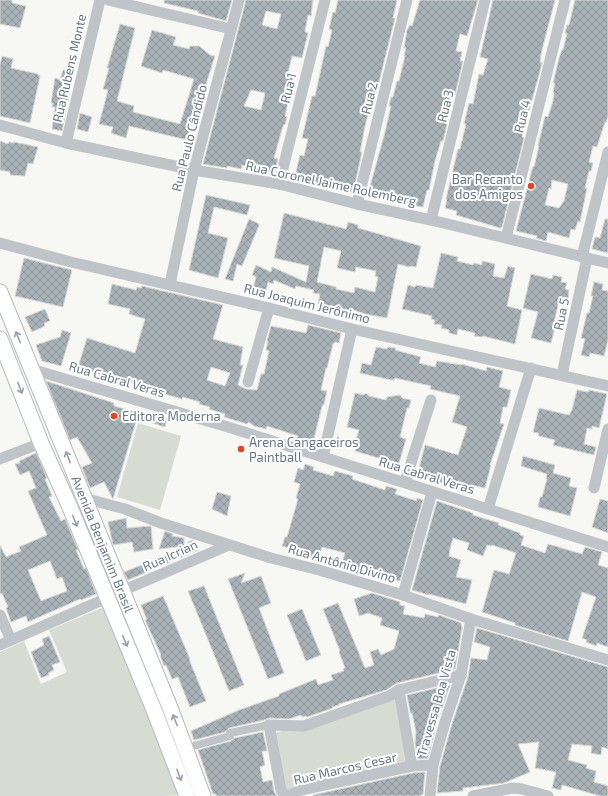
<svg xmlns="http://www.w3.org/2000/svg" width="608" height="796" font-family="'Exo 2',sans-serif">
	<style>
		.grass { fill: #d7dcd2 }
		.building { fill: url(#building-cross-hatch); stroke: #d8d8d6; fill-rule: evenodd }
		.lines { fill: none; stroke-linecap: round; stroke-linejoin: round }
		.secondary-casing { stroke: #b4babe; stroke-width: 17 }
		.pedestrian { stroke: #bfc4c8; stroke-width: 8 }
		.minor { stroke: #bfc4c8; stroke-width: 11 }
		.secondary { stroke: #fff; stroke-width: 15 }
		.oneway { stroke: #93a1aa }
		.poi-dot { fill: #e64224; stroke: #fff; stroke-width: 1.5 }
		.labels { text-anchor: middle; stroke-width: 4; stroke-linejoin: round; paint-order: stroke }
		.street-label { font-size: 13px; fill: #657985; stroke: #fff }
		.poi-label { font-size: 13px; fill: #657985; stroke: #fff; text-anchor: start }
	</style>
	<defs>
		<pattern id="building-cross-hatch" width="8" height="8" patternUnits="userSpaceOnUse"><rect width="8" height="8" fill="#a8b2b7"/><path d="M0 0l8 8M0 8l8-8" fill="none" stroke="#8c969a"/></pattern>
	</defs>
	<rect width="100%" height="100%" fill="#f7f7f3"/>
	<g class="grass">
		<path d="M138,423L181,436L160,510L117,497Z"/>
		<path d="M104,607L160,742L178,795L165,796H0V652L24,641L41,684L67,672L49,630Z"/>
		<path d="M396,698L408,763L286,792L275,733Z"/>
	</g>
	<g class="building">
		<path d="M0,0H12V3L26,6L20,28L0,24Z"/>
		<path d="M164,0H232L226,21L198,13V11L164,3Z"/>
		<path d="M246,0H313L311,16L308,15L305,31V32L308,33L302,58L292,56L288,73L294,74L285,116L287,117L285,125L284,124L282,129L274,158L278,159L274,174L264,172V170L242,165L241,169L227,166V168L203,164ZM266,11L281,14L277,29L262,25ZM251,90L265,93L261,110L244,106Z"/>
		<path d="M338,0H397L393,18H395L376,94L374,93L365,126L360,152H362L353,193L322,185V187L313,184L314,181L295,176L300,155L304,156L308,139L302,138L312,96H315L326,46L328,47L332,30L329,29L333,12L335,13Z"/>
		<path d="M420,0H478L467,36L460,34L456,51L462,52L460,61H463L455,95L452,94L448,111L450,112L443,141H441L435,161L429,190H427L423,207L397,203L399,197L369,190L385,132L391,106H389L391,97H393L397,81H399L405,56H404L406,48H404L407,30L410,25L412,26Z"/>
		<path d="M493,0H555L541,54L540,62L542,63L539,75L526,121L522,137L524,138L502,227L500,228L456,215L457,211L445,208L447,199H446L458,149H460L466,124H464L469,103L473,104L479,74L483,75L488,59L480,57Z"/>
		<path d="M575,0H608V116L606,123L605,122L597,147L593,146L589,162L593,163L591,171H589L585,188H587L580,222L578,221L575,230L571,229L569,238L548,232L546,241L536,238L537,236L516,231L533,166L534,167L539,146H538L545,116L548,117L553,101L554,92H553L555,83H553L559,58L562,50H563L567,33H565L567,25H569ZM552,180L568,184L564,201L559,208L545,205L549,188L551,189Z"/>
		<path d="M120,24L135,28L117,101L134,106L133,112L180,124L194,79L163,70L162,73L141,66L152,30L176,37L173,45L189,49L190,46H199L210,55L215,56L194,122L192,121L187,140L129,126L126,138L111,133L113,127L99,124L108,90L103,89L109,68H107Z"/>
		<path d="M2,56L13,59L11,68L38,74V75L40,76L30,123L0,116V65Z"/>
		<path d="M66,69L74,71L62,131L52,129L55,107H52L53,103H51L55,78L60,80L63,70H66Z"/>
		<path d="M80,113L92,117L88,132L77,129Z"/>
		<path d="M0,141L8,144L9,142L14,143V142L38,147L33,164L28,163L25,176L10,175V172L0,170Z"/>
		<path d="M206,195L250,205L247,215L214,207L208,233L228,238L218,278L189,270Z"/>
		<path d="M284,213L346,229L348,222L358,225V228L421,246L416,267L409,266V267L398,264L387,318L365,314L351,309L349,316L328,311L329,307L318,304L320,294L313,293L314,290L296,286L295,289L274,280L273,284L268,282L265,295L252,292L256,277L252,275L256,265L271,272L272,267L306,282L309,266L274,258ZM324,247L341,251L337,268L355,272L356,267L376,271L375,276L378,277L375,292L355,287L354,293L336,289V287L317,282Z"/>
		<path d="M249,219L259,224L258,228L242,266L237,264L233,281L225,279Z"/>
		<path d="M605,219H608V253L592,249L595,237L600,238Z"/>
		<path d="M441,253L458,257L457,261L473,265L474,263L482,265V261L495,264L493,276L504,278L508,266L515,268L507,306L522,310L515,344L483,336L482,337L474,336L475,333L458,329L457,335L449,333V330L441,328L442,325L434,324L435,320L431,319L432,316L402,309L408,285L415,287L416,285L433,288Z"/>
		<path d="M24,258L72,270L63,307L15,296Z"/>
		<path d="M531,274L552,279L553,275L562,277L561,282L567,283L565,289L569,290L568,299L560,297L554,322L556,323L551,343L531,338L538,312L523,308Z"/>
		<path d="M594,282L603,284L602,290L608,291V340L604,356L590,353L589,357L581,355L585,339L581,338L587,313H589L593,296H591Z"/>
		<path d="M112,284L136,290L137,287L141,288L142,286L223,305L213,339L243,347L240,365H243L238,385L246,389L257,390L261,374H264L269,351L266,350L268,341H267L271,326L306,333L308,325L341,333L339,343L335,342L333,344L327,368H326L321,390L327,391L324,404L322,406L313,443L297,438L298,436L267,426L266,429L254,426L249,422L247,424L224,417L225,414L209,409L210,407L199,404L200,402L183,397L182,399L151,390L150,394L142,391L143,386L118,378L116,383L101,379L102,375L78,367L87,338L135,353L145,319L129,314L130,309L108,304ZM211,367L230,373L225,386L207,380Z"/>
		<path d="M45,309L50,321L44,323L45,326L32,332L25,317Z"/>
		<path d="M62,330L71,333L61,366L42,361L36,345L60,337Z"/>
		<path d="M376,347L387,349L388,347L396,348L395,350L421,357L419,363L435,367L437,361L462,365V364L486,371L487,367L503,371L499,387L511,390L507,407H503L500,423L504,424L490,465H491L485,488L471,485L470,490L454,485L453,487L417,476L425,445L458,455L467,427L452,422L460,396L430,389L431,386L395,378L394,380H391L360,373L362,363L371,365Z"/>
		<path d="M46,381L114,403V406L139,413L140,411L167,419L165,427L137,418L113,499L104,482L90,488L82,467L92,463L77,437L70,440Z"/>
		<path d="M577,390L588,392L589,390L607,394L599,428L592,426V429L587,428L584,444L596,447L594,455L553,445L555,440L539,436L538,433L533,432L539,408L569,415L572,410Z"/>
		<path d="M355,393L364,395L366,393L369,396L386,400L387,397L400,395L402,398L411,400L409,408H407L400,437L406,439L397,470L380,465L382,459L355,451L357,444L355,443L359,430L347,427Z"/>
		<path d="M36,453L47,478L45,479L52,496L49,497L61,521L65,519L78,550H76L84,569L86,568L96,594L81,600L80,599L28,622L26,616L11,622L6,608L8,607L2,593L0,594V545L6,557L21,551L19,547L47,535L28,491L36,488L29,471L20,475L15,464L20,463L19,461ZM50,561L57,579L62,577L67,591L41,601L28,570Z"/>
		<path d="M523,456L555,465L553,473L571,478L569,486L577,488L570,516L538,507L540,497H542L547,479H546L547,474L521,466Z"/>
		<path d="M305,464L314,467L313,470L333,476L335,471L353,476L352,479L385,490L386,486L397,489L395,494L417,501L416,498L423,500L400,581L391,579L393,575L367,567L364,576L352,572L353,570L341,566L345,553L322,547L317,561L300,554L301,551L282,546L285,537H287L298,499L296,498L300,484L294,482L298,468L303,470Z"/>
		<path d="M217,492L231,496L227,516L212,509Z"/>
		<path d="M600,499L608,501V533L592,527Z"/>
		<path d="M437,501L473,513V515L499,523L498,525L520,533V535L524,536L521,545L545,553L548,544L582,554L585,547L602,552L598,565L608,568V647L597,643L596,646L586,642L587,640L582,638L596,597L582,592L568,641L515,625V623L482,612L494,570L509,574L516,553L492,545L491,546L487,545L483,556L467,550L469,543L453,538L450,549L449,556L461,560L456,577L472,580L466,604L429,594V595L412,590Z"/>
		<path d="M126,518L127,528L151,526L153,549L134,552L132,542L113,545L108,522Z"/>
		<path d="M165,531L173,534L172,536L184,538V546L159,549Z"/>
		<path d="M193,540L196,542L199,550L128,580L124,572L154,560L155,567L157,559L189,547L188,542Z"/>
		<path d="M245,573L241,583L261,576L271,603L259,608L284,673L268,679L228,579Z"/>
		<path d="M204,586L244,685L229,691L188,591Z"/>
		<path d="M372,593L400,602V605L405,606L403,614L424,618L425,614L438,617L439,615L461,623L462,628L455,669L397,683L386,690L339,704V705L332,707L333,708L307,717L306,716L302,717L301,715L289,719L269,718L264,720L229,728L225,732L194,740L191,731L239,710L279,696V694L316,679L318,685L333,680L331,675L344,671L343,669L345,668L339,652L340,651L323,609L338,603L365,668L374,665L370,652L378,649L381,655L394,649L399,631L380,625L382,618L368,613L359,616L354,599Z"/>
		<path d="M163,596L190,659H189L206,701L190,707L178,677L172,679L166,665L164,666L160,655H161L145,620H147L141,605Z"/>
		<path d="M302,609L321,655L306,661L287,615Z"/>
		<path d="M477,628L608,667V749L602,747L601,755L591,753L592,746L572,744L568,760L587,765L586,768L596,771L594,782L608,786V796H600L562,785L561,790L552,788L556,772L535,768L539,742L518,744L530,772L504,783L463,788V791L437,793L440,766L452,724L468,677L471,658L487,660L490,647L474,642Z"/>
		<path d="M49,636L60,662L52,665L54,670L48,673L49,675L41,678L31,652L44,645L42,639Z"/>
		<path d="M450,685L438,720L428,758L418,759L415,743L416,732L412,713H410V711L407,695Z"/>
		<path d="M263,732L267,751H262L265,765L260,767L263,782L272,780L274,792L277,796H216V794H213L198,750L231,741L235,738Z"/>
		<path d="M425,772L423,794L419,796H313V795L413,773Z"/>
	</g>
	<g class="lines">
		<g class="secondary-casing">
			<g id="secondary">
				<path d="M0,292L169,705L203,796"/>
				<path d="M0,339L41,443L69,505L154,710L187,796"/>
			</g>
		</g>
		<path class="pedestrian" d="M186,748L230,736V733L269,725"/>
		<g class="minor">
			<path d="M108,0L231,29"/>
			<path d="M0,125L66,143L194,170L279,184L357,204L431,220L608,263"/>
			<path d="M66,143L100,0"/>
			<path d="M279,184L325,0"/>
			<path d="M357,204L407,0"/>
			<path d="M431,220L485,0"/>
			<path d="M506,238L565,0"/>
			<path d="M0,243L71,262L269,308L352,329L608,386"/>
			<path d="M582,257L608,152"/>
			<path d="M170,284L194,170L239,0"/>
			<path d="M31,369L228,427L608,547"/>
			<path d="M562,375L587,258"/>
			<path d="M248,382L269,308"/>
			<path d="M323,457L352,329"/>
			<path d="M0,459L41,443"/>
			<path d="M405,482L431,400"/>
			<path d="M594,488L608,429"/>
			<path d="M69,505L84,498L125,509L161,523L271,558L319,570L403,595L471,619L608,660"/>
			<path d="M488,509L531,368"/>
			<path d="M122,591L229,545"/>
			<path d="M403,595L432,492"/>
			<path d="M0,615L11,640"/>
			<path d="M0,645L107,598"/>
			<path d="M399,690L412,766"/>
			<path d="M285,796L281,790L269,725L304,726L389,696L399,690L461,675"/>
			<path d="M288,796L301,790L412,766L433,765"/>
			<path d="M430,796L433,765L445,722L461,675L471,619"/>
			<path d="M473,796L513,788L522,789L548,796"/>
		</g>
		<use href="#secondary" class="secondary"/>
	</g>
	<defs><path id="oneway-shaft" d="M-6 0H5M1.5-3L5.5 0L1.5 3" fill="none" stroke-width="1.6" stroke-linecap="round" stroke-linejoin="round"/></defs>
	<g class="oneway">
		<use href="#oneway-shaft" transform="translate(18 337) rotate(-112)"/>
		<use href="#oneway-shaft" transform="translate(20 388) rotate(69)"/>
		<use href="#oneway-shaft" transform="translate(68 457) rotate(-111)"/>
		<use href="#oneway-shaft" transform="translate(75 521) rotate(68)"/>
		<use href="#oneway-shaft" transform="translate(125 641) rotate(67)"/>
		<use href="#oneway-shaft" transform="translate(175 720) rotate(-112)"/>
		<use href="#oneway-shaft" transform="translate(179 775) rotate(70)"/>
	</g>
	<g class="poi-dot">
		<circle cx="531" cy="186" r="4"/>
		<circle cx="114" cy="416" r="4"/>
		<circle cx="241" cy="449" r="4"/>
	</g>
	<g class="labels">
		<g class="street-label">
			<text transform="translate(69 68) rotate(-77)" y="5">Rua Rubens Monte</text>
			<text transform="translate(288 88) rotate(-76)" y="5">Rua 1</text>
			<text transform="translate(369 98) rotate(-76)" y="5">Rua 2</text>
			<text transform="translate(445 106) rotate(-76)" y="5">Rua 3</text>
			<text transform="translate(522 116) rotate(-76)" y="5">Rua 4</text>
			<text transform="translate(189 138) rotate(-76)" y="5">Rua Paulo Cândido</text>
			<text transform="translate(331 183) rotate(12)" y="5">Rua Coronel Jaime Rolemberg</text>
			<text transform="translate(307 303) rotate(14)" y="5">Rua Joaquim Jerônimo</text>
			<text transform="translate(561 314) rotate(-78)" y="5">Rua 5</text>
			<text transform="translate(117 379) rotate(16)" y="5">Rua Cabral Veras</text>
			<text transform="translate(427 475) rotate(17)" y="5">Rua Cabral Veras</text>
			<text transform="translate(103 544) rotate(68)" y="5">Avenida Benjamim Brasil</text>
			<text transform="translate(170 555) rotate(-24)" y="5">Rua Icrian</text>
			<text transform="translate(342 563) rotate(16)" y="5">Rua Antônio Divino</text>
			<text transform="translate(436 703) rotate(-74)" y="5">Travessa Boa Vista</text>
			<text transform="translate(345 768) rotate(-13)" y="5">Rua Marcos Cesar</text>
		</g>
		<g class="poi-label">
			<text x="523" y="184" text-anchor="end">Bar Recanto<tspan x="523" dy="15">dos Amigos</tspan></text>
			<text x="122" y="421">Editora Moderna</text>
			<text x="249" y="447">Arena Cangaceiros<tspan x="249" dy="15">Paintball</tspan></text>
		</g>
	</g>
</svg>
